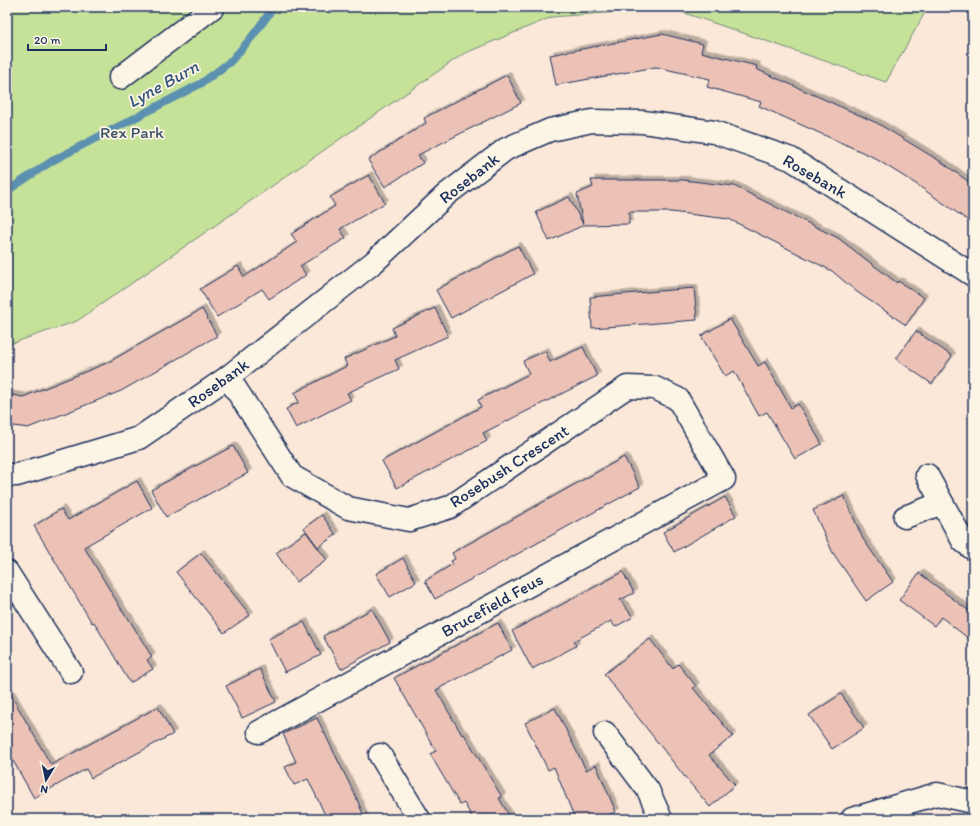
<svg xmlns="http://www.w3.org/2000/svg" width="980" height="826" font-family="Itim,sans-serif">
	<style>
		.green { fill: #c6e198; stroke: #70887b }
		.lines { fill: none; stroke-linecap: round; stroke-linejoin: round }
		.stream { stroke: #5b90b0; stroke-width: 8 }
		.building { fill: #ebc2b5; stroke: #1b2f5e; filter: url(#shadow) }
		.minor-casing { stroke: #1b2f5e; stroke-width: 25 }
		.minor { stroke: #fcf5e5; stroke-width: 22 }
		.labels { text-anchor: middle; stroke-width: 3.5; stroke-linejoin: round; paint-order: stroke }
		.park-label { font-size: 17px; fill: #3d536a; stroke: #fcf5e5 }
		.street-label { font-size: 17px; fill: #1b2f5e; stroke: #fcf5e5 }
		.water-label { font-size: 18px; font-style: italic; fill: #365780; stroke: #fcf5e5 }
	</style>
	<defs>
		<filter id="shadow"><feDropShadow dx="3.5" dy="-3.5" stdDeviation="0" flood-color="#0004"/></filter>
	</defs>
	<rect width="100%" height="100%" fill="#fbe8d8"/>
	<filter id="ink" filterUnits="userSpaceOnUse"><feTurbulence type="fractalNoise" baseFrequency=".025" numOctaves="2"/><feDisplacementMap in="SourceGraphic" scale="8" xChannelSelector="R" yChannelSelector="G"/><feConvolveMatrix kernelMatrix="1 2 1 2 8 2 1 2 1" color-interpolation-filters="sRGB"/></filter>
	<g filter="url(#ink)">
		<path class="green" d="M7,7H928L886,82L670,8L552,17L463,54L77,321L7,345Z"/>
		<g class="lines">
			<path class="stream" d="M7,191L52,161L202,83L231,61L251,38L274,7"/>
		</g>
		<g class="building">
			<path d="M662,34L703,44L701,52L757,66L756,69L877,123L943,163L973,185V224L916,184L871,156L759,106L761,102L707,87L710,79L656,67L556,85L550,55Z"/>
			<path d="M507,75L521,103L418,155L423,163L385,187L368,160L426,123L424,118Z"/>
			<path d="M369,175L385,203L340,229L346,238L300,266L306,275L269,299L262,289L217,317L200,289L238,266L244,277L297,242L291,234L335,206L330,197Z"/>
			<path d="M591,180H683L734,186L838,238L897,283L898,281L924,298L906,325L857,292L832,271L729,219L671,212H629V224L584,225L549,241L536,212L569,197L583,224L577,194L593,187Z"/>
			<path d="M518,246L533,274L451,318L436,290Z"/>
			<path d="M694,288L697,320L592,328L590,297Z"/>
			<path d="M435,308L448,336L395,360L399,369L347,393L351,400L296,428L286,409L299,402L294,393L347,366L344,359L395,336L392,328Z"/>
			<path d="M202,309L217,336L121,391L28,428L7,425V394L23,397L107,363Z"/>
			<path d="M730,319L758,366L765,362L791,408L798,404L822,444L795,459L767,412L759,416L734,371L725,376L701,336Z"/>
			<path d="M916,331L952,356L932,384L896,359Z"/>
			<path d="M583,347L597,376L483,433L487,441L397,488L382,461L481,407L478,400L529,374L523,361L545,351L550,362Z"/>
			<path d="M233,446L248,473L166,517L151,490Z"/>
			<path d="M624,457L640,487L435,599L425,581L453,564L451,561L455,559L452,553Z"/>
			<path d="M137,481L152,508L84,547L126,617L127,616L152,657L147,660L153,669L130,683L94,622L92,623L34,526L61,509L68,520Z"/>
			<path d="M844,496L863,539L893,582L866,601L833,553L813,510Z"/>
			<path d="M725,497L736,516L674,552L663,532Z"/>
			<path d="M322,515L336,535L318,547L304,528Z"/>
			<path d="M306,532L327,560L296,582L276,553Z"/>
			<path d="M201,553L250,615L224,633L176,572Z"/>
			<path d="M403,558L416,582L390,597L376,574Z"/>
			<path d="M623,572L634,593L620,600L633,617L615,627L611,621L574,641L576,646L532,669L512,631Z"/>
			<path d="M919,573L973,614V642L941,617L934,626L899,600Z"/>
			<path d="M372,609L390,642L341,669L323,636Z"/>
			<path d="M304,622L321,655L285,672L268,639Z"/>
			<path d="M498,623L512,650L436,690L462,735L464,734L502,797L499,798L511,819H473L464,803L460,805L430,754L436,751L394,678Z"/>
			<path d="M650,639L673,669L678,664L696,686L693,688L733,736L709,755L735,785L710,807L684,776L604,674Z"/>
			<path d="M260,669L276,702L242,718L226,686Z"/>
			<path d="M7,688L51,765L158,707L173,734L91,778L86,769L34,798L7,750Z"/>
			<path d="M841,694L864,728L832,749L809,715Z"/>
			<path d="M555,708L586,770L596,765L616,812L597,819H575L554,767L548,770L525,723Z"/>
			<path d="M317,718L356,797L365,819H327L308,779L294,785L285,767L296,762L283,734Z"/>
		</g>
		<g class="lines">
			<g class="minor-casing">
				<g id="minor">
					<path d="M120,78L213,7"/>
					<path d="M228,377L292,476L348,508L409,520L450,507L627,387L655,388L678,399L724,479L259,732"/>
					<path d="M7,475H17L139,438L228,377L374,262L447,194L506,149L550,130L592,121L643,122L714,132L791,159L973,275"/>
					<path d="M927,475L963,541L973,549"/>
					<path d="M905,517L942,503"/>
					<path d="M7,572L71,672"/>
					<path d="M605,733L648,790L661,819"/>
					<path d="M380,755L419,819"/>
					<path d="M852,819L937,794L973,802"/>
				</g>
			</g>
			<use href="#minor" class="minor"/>
		</g>
	</g>
	<g class="labels">
		<g class="park-label">
			<text x="132" y="138">Rex Park</text>
		</g>
		<g class="street-label">
			<text transform="translate(815 176) rotate(30)" y="6">Rosebank</text>
			<text transform="translate(469 178) rotate(-38)" y="6">Rosebank</text>
			<text transform="translate(218 383) rotate(-36)" y="6">Rosebank</text>
			<text transform="translate(509 466) rotate(-33)" y="6">Rosebush Crescent</text>
			<text transform="translate(492 605) rotate(-29)" y="6">Brucefield Feus</text>
		</g>
		<g class="water-label">
			<text transform="translate(163 84) rotate(-29)" y="6">Lyne Burn</text>
		</g>
	</g>
	<rect width="980" height="826" fill="none" stroke="#fcf5e5" stroke-width="24"/>
	<rect x="12" y="12" width="956" height="802" fill="none" stroke="#1b2f5e" stroke-width="1.5" filter="url(#ink)"/>
	<g transform="translate(46 780) rotate(190)" stroke="#fcf5e5" stroke-width="3" paint-order="stroke">
	<path d="M0-3L7 15L0 10L-7 15Z" fill="#1b2f5e"/>
	<text y="-6" font-size="11" font-weight="bold" text-anchor="middle" fill="#1b2f5e">N</text>
	</g>
	<path d="M28 44v6h78v-6" fill="none" stroke="#1b2f5e" stroke-width="2"/>
	<text x="34" y="44" font-size="12" fill="#1b2f5e" stroke="#fcf5e5" stroke-width="3" paint-order="stroke">20 m</text>
</svg>
